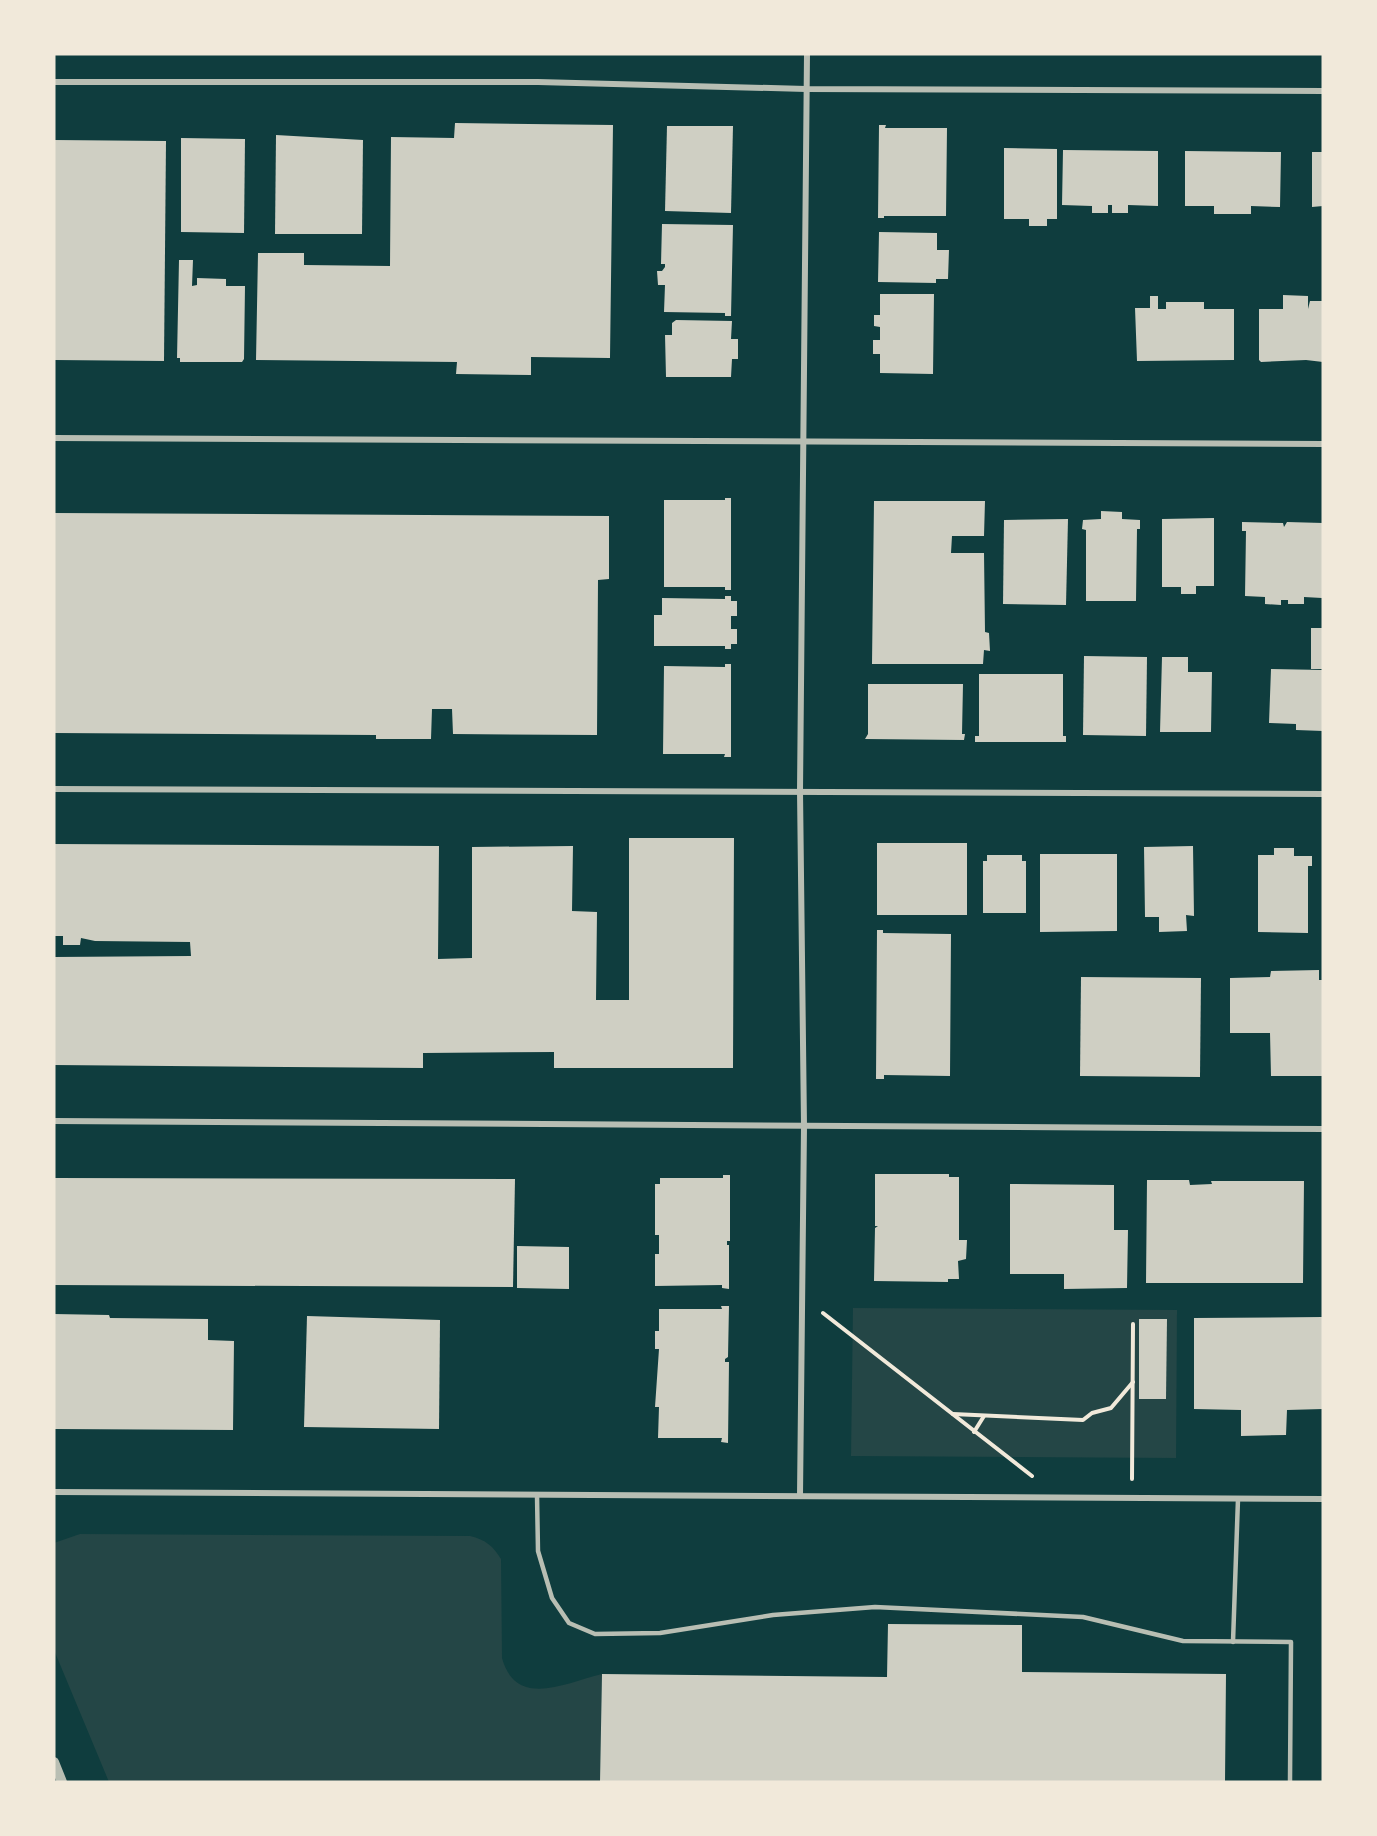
<svg xmlns="http://www.w3.org/2000/svg" width="1377" height="1836" font-family="'Exo 2',sans-serif">
	<style>
		.green { fill: #244646 }
		.building { fill: #cfcfc3 }
		.lines { fill: none; stroke-linecap: round; stroke-linejoin: round }
		.path { stroke: #f1e9da; stroke-width: 4 }
		.service { stroke: #b8beb3; stroke-width: 4.5 }
		.minor { stroke: #b8beb3; stroke-width: 6 }
		.tertiary { stroke: #b8beb3; stroke-width: 10 }
	</style>
	<rect width="100%" height="100%" fill="#0f3d3e"/>
	<g class="green">
		<path d="M853,1308L1177,1310L1176,1458L851,1456Z"/>
		<path d="M80,1534L470,1536C486,1540 493,1546 501,1559L502,1658C516,1709 565,1683 602,1674L600,1782H109L54,1650V1543Z"/>
	</g>
	<g class="building">
		<path d="M455,123L613,125L610,358L531,357V375L456,374L457,362L256,360L258,253H304V265L390,266L391,137L454,138Z"/>
		<path d="M879,125H886L885,128H947L946,216H884V218H878Z"/>
		<path d="M667,126H733L731,213L665,211Z"/>
		<path d="M276,135L363,140L362,234H275Z"/>
		<path d="M181,138L245,139L244,233L181,232Z"/>
		<path d="M54,140L166,141L164,361L54,360Z"/>
		<path d="M1004,148L1057,149V219H1047V226H1029V219H1004Z"/>
		<path d="M1063,150L1158,151V206L1128,205V213H1112V205H1108V213H1092V206L1062,205Z"/>
		<path d="M1185,151L1281,152L1280,207L1251,206V214H1214V206H1185Z"/>
		<path d="M1312,152H1323V206L1312,207Z"/>
		<path d="M662,224L733,225L731,316H725V313L664,312L665,285H658L657,271H662L665,267V264H661Z"/>
		<path d="M879,232L937,233V250H949L948,279H936V283L878,282Z"/>
		<path d="M179,260H193L192,286L197,285V278L226,279V286H245L244,359L242,362H180V358H177Z"/>
		<path d="M880,294H934L933,374L880,373V354H873V340H880V327L874,326V315H880Z"/>
		<path d="M1283,295L1308,296V309L1310,301H1323V362L1306,360L1261,362L1259,360V309H1283Z"/>
		<path d="M1150,296H1158V309H1166V302H1204V309H1234V360L1137,361L1135,308H1150Z"/>
		<path d="M676,320L732,321L731,339H738V359H732L731,377H666L665,335H672V323Z"/>
		<path d="M725,498H731V590H725V587H664V500H725Z"/>
		<path d="M874,501H985L984,536H952L951,553H984L985,632L989,633L990,651L984,650L983,664H872Z"/>
		<path d="M1101,511L1122,512V519L1140,520V529H1137L1136,601H1086V530L1082,529L1083,520L1101,519Z"/>
		<path d="M54,513L609,516V579L598,580L597,735L453,734L452,709H432L431,739H376V735L54,733Z"/>
		<path d="M1214,518V586H1196V594H1181V587H1162V519Z"/>
		<path d="M1068,519L1066,605L1003,604L1004,520Z"/>
		<path d="M1242,522L1283,523L1284,527L1287,522L1323,523L1322,598L1304,597V604H1288V600H1281V605L1265,604V597L1245,596L1246,531H1242Z"/>
		<path d="M725,596H731V601H737V616H731V629H737V644H731V649H725V646H654V615H662V598L725,599Z"/>
		<rect x="1311" y="628" width="12" height="41"/>
		<path d="M1084,656L1147,657L1146,736L1083,735Z"/>
		<path d="M1162,657H1188V672H1212L1211,732H1160Z"/>
		<path d="M725,664H731V757H724L725,754H663L664,666L725,667Z"/>
		<path d="M1271,669L1323,670V731L1296,730V724L1269,723Z"/>
		<path d="M979,674H1063V736H1066V742H975V736H979Z"/>
		<path d="M868,684H963L962,734H965L964,740L865,739L868,734Z"/>
		<path d="M629,838H734L733,1068H554V1052L423,1053V1068L54,1065V957L191,956L190,942L95,941L81,938L80,945H63V936H54V844L439,846L438,959L472,958V847L573,846L572,911L597,912L596,1000H629Z"/>
		<rect x="877" y="843" width="90" height="72"/>
		<path d="M1193,846L1194,916L1186,915L1187,931L1159,932V917H1145L1144,847Z"/>
		<path d="M1274,848H1294V856H1312V866H1308V933L1258,932V855H1274Z"/>
		<path d="M1040,854H1117V931L1040,932Z"/>
		<path d="M987,855H1022V861H1026V913H983V861H987Z"/>
		<path d="M877,930H883V933L951,934L950,1076L884,1075V1079H876Z"/>
		<path d="M1319,970V980H1323V1076H1271L1270,1033H1230V978L1270,977L1271,971Z"/>
		<path d="M1081,977L1201,978L1200,1077L1080,1076Z"/>
		<path d="M875,1174H949V1177H959V1240H967L966,1259L958,1261L959,1279H948V1282L874,1281L875,1228L878,1226H875Z"/>
		<path d="M723,1175H730V1241H727V1245H729V1289L722,1288V1285L655,1286V1254H659V1235H655V1184H660V1178H723Z"/>
		<path d="M54,1178L515,1179L513,1287L54,1285Z"/>
		<path d="M1147,1180H1189L1190,1185L1212,1184L1211,1181H1304L1303,1283H1146Z"/>
		<path d="M1010,1184L1114,1185V1230H1128L1127,1288L1064,1289V1274H1010Z"/>
		<path d="M517,1246L569,1247V1289L517,1288Z"/>
		<path d="M721,1306H729L728,1357L725,1359V1362H729L728,1443L721,1442L722,1438H658L659,1407H655L659,1349H655V1331H659V1309H722Z"/>
		<path d="M54,1314L109,1315L110,1318L208,1319V1340L234,1341L233,1430L54,1429Z"/>
		<path d="M307,1316L440,1320L439,1429L304,1427Z"/>
		<path d="M1323,1317V1409L1287,1410L1286,1435L1241,1436V1410L1194,1409V1318Z"/>
		<path d="M1139,1319H1167L1166,1399H1139Z"/>
		<path d="M888,1624L1022,1625V1672L1226,1674L1225,1782H600L602,1674L887,1677Z"/>
	</g>
	<g class="lines">
		<g class="path">
			<path d="M823,1313L1032,1476"/>
			<path d="M953,1414L1083,1420L1092,1413L1111,1408L1133,1382"/>
			<path d="M974,1432L984,1416"/>
			<path d="M1132,1479L1133,1324"/>
		</g>
		<g class="service">
			<path d="M537,1495L538,1551L552,1598L569,1623L595,1634L660,1633L773,1615L875,1607L1083,1617L1183,1641L1291,1642L1290,1782"/>
			<path d="M1233,1642L1238,1499"/>
		</g>
		<g class="minor">
			<path d="M54,82H538L806,89L1323,91"/>
			<path d="M54,438L1323,444"/>
			<path d="M54,789L1323,794"/>
			<path d="M54,1121L1323,1129"/>
			<path d="M54,1492L1323,1499"/>
			<path d="M800,1496L804,1126L800,791L807,54"/>
		</g>
		<path class="tertiary" d="M54,1762L62,1782"/>
	</g>
	<rect width="1377" height="1836" fill="none" stroke="#f1e9da" stroke-width="111"/>
</svg>
